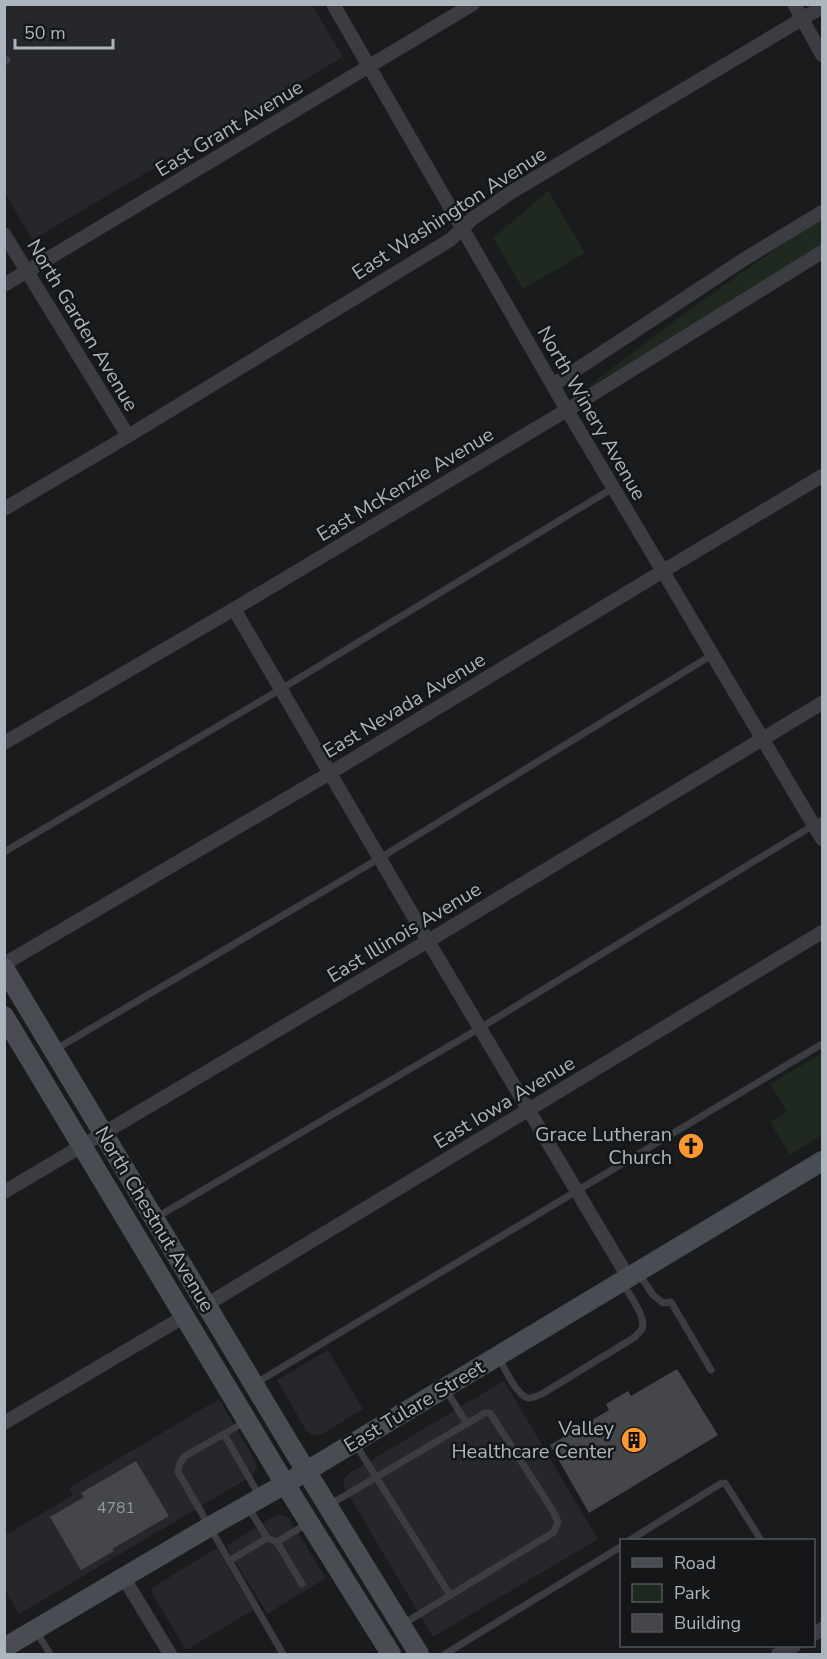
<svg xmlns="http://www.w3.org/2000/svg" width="827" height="1659" font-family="'Nunito Sans',sans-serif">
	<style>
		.built { fill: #26272a }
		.green { fill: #20291f }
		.building { fill: #44464a }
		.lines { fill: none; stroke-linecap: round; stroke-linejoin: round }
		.service { stroke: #3b3d42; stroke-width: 7 }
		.minor { stroke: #3b3d42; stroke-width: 14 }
		.secondary { stroke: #494d53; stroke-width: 20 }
		.labels { text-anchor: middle; stroke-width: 5; stroke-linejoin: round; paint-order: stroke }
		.number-label { font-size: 16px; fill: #9298a0 }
		.street-label { font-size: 20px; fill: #acb4bd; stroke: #151618 }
		.poi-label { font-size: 20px; fill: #acb4bd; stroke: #151618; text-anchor: end }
	</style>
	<rect width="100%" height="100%" fill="#1a1b1d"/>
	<g class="built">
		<path d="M4,5H312L343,57L32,240L5,193Z"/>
		<path d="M328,1350L363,1409L322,1434L312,1435L306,1430L277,1380Z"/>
		<path d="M504,1381L598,1539L433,1637L345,1489L343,1481L348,1474Z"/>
		<path d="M219,1399L255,1460L257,1467L252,1476L19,1614L5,1589L4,1536L73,1495L69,1488Z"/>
		<path d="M278,1514L288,1517L326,1578L267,1614L226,1546Z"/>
		<path d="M217,1548L253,1610L186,1650L152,1593L151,1589L153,1587Z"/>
	</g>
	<g class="green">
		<path d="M548,191L585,253L523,289L493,238Z"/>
		<path d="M822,220V246L581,392C660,332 738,271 822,220Z"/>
		<path d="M822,1053V1135L790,1155L770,1122L787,1111L770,1084Z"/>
	</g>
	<g class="building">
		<path d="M677,1369L718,1435L589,1513L550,1445L609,1410L606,1404L628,1391L631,1396Z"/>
		<path d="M136,1461L169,1516L112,1549L114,1551L81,1570L50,1517L84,1497L81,1493Z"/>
	</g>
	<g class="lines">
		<g class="service">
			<path d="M4,62L7,60"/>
			<path d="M4,852L281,689L613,488"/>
			<path d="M56,1049L380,858L712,655"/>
			<path d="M157,1217L480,1028L822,820"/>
			<path d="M639,1274L653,1295L663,1303L671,1302L711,1370"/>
			<path d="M499,1358C504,1368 517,1396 528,1398C533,1398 537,1396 542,1394L635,1337C637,1334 640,1332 642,1329C647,1317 628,1293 622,1282"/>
			<path d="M256,1383L822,1044"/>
			<path d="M446,1390L467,1424"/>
			<path d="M245,1422L185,1456L180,1463L178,1472L283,1654"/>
			<path d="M224,1434L260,1497"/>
			<path d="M356,1445L450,1595"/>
			<path d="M329,1505L485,1413H490L553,1511L558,1522L554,1532L403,1624"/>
			<path d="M248,1507L267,1538"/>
			<path d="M630,1540L720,1484L725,1483L761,1540"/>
			<path d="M277,1542L308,1523"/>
			<path d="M229,1561L267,1538L277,1542L302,1584"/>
			<path d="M36,1631L50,1654"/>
			<path d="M445,1654L622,1546"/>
		</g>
		<g class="minor">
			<path d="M333,4L567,410L822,839"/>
			<path d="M794,4L822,55"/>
			<path d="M4,234L128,436"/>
			<path d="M4,285L473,4"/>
			<path d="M553,385L746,258L822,212"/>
			<path d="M4,509L128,436L450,240L472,219L510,193L822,7"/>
			<path d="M234,609L428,941L628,1277"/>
			<path d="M4,743L234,609L567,410L822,252"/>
			<path d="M4,964L330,773L663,571L822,476"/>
			<path d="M4,1192L428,941L822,703"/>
			<path d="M206,1305L822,932"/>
			<path d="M4,1423L185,1316"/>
			<path d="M124,1578L170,1654"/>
			<path d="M814,1634L822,1629"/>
			<path d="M778,1654L794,1646"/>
		</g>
		<g class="secondary">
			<path d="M4,968L292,1448L419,1654"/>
			<path d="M4,1016L285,1484L391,1654"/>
			<path d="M4,1648L209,1527L285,1484L822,1161"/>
		</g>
	</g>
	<defs>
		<g id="church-disc" transform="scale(1.35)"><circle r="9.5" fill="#ff9730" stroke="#151618"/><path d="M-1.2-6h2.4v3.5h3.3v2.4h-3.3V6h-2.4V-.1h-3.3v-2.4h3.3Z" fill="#111"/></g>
		<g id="building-disc" transform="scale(1.35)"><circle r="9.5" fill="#ff9730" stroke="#151618"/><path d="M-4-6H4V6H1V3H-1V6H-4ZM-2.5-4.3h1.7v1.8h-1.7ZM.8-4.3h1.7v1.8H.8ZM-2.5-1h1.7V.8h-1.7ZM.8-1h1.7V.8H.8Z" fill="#111"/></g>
	</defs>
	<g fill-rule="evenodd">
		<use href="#church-disc" x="691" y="1146"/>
		<use href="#building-disc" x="634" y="1440"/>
	</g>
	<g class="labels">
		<g class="number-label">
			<text x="116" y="1513">4781</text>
		</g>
		<g class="street-label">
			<text transform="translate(229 128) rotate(-31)" y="7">East Grant Avenue</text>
			<text transform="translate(449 213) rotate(-33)" y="7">East Washington Avenue</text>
			<text transform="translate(83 325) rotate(59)" y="7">North Garden Avenue</text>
			<text transform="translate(592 413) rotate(60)" y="7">North Winery Avenue</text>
			<text transform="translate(405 484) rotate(-31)" y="7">East McKenzie Avenue</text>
			<text transform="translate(404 705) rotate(-31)" y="7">East Nevada Avenue</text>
			<text transform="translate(404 932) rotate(-31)" y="7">East Illinois Avenue</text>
			<text transform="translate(504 1102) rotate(-31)" y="7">East Iowa Avenue</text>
			<text transform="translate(155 1219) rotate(59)" y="7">North Chestnut Avenue</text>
			<text transform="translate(414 1406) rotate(-31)" y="7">East Tulare Street</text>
		</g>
		<g class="poi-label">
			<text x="672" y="1141">Grace Lutheran<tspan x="672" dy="23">Church</tspan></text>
			<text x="614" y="1435">Valley<tspan x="614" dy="23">Healthcare Center</tspan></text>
		</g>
	</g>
	<rect width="827" height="1659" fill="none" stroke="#acb4bd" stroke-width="12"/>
	<rect x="620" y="1539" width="195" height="108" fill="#151618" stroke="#51555a" stroke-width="1.5"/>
	<rect x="632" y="1558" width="30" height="9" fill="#494d53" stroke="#51555a" stroke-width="1.5"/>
	<text x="674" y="1569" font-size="18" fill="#acb4bd">Road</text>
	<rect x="632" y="1584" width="30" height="18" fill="#20291f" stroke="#51555a" stroke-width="1.5"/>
	<text x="674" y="1599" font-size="18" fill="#acb4bd">Park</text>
	<rect x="632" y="1614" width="30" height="18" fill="#44464a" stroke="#51555a" stroke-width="1.5"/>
	<text x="674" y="1629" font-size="18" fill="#acb4bd">Building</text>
	<path d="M15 39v9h98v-9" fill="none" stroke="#acb4bd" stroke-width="3"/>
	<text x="24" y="39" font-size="18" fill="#acb4bd" stroke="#151618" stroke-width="4.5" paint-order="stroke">50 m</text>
</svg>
